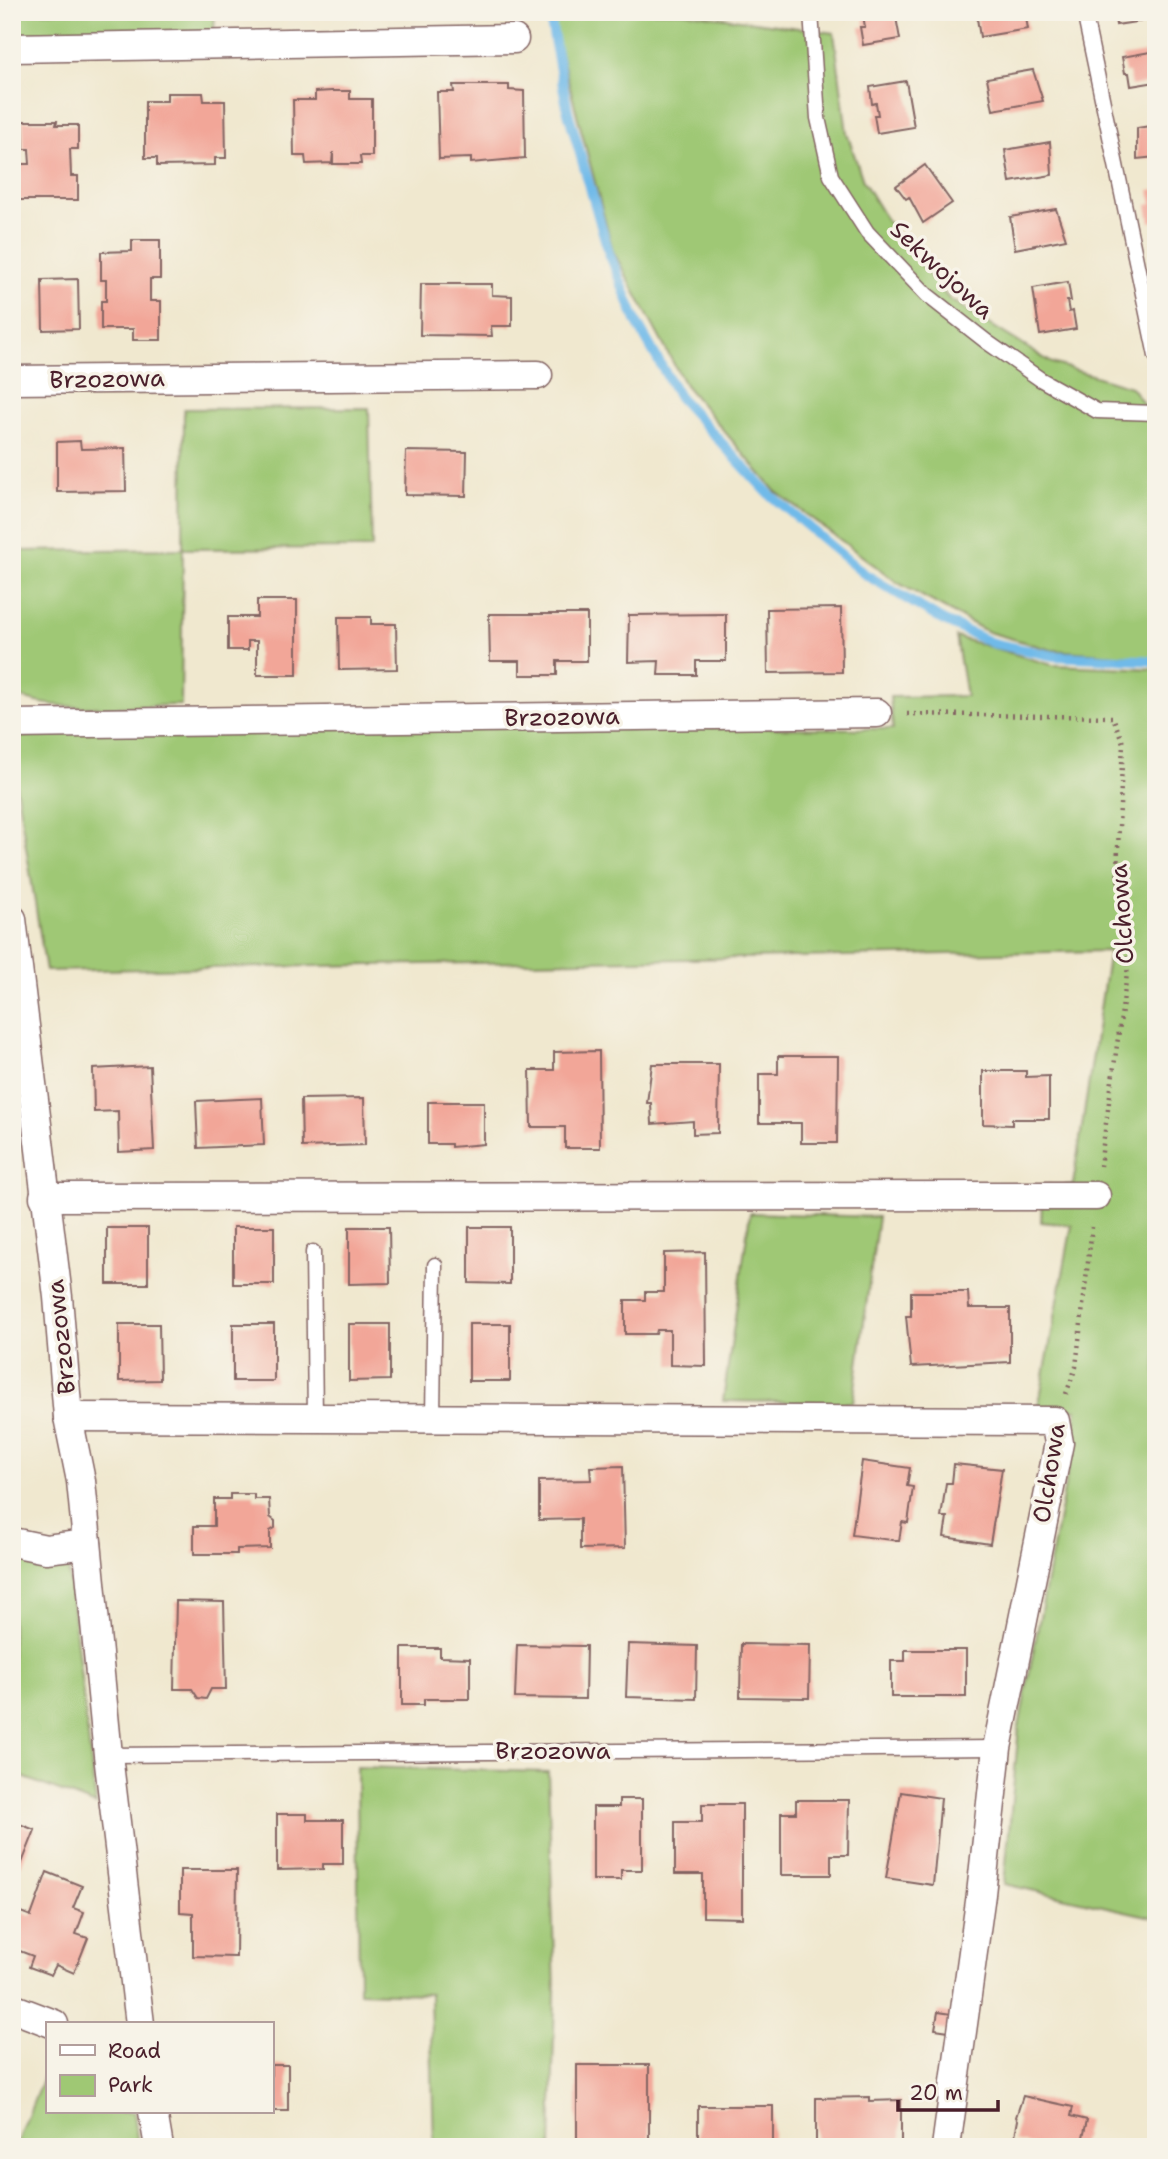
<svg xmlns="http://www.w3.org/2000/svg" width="1168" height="2159" font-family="'Shantell Sans',sans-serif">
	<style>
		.green { fill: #9fc874; stroke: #747450; stroke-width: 2 }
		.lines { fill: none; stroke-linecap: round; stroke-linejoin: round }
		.stream { stroke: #70bae9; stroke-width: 10 }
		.building { fill: #f2a698 }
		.lane-casing { stroke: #846564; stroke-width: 17 }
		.street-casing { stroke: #846564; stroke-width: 31 }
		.path { stroke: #846564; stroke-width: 4.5; stroke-dasharray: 2 5; stroke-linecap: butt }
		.lane { stroke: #fff; stroke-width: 14 }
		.street { stroke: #fff; stroke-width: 28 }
		.labels { text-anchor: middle; stroke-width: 7; stroke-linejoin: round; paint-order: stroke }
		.street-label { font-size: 24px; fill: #4a1f2b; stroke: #f7f3e8 }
	</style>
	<rect width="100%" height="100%" fill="#f7f3e8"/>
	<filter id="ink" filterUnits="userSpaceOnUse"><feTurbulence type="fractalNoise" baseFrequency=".0143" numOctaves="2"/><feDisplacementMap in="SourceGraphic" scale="14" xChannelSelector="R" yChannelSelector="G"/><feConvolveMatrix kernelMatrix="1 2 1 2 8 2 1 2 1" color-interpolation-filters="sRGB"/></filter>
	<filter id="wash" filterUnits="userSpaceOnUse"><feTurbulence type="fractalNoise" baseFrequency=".00686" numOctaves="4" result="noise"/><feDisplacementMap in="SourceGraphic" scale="28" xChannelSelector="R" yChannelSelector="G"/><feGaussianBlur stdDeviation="1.57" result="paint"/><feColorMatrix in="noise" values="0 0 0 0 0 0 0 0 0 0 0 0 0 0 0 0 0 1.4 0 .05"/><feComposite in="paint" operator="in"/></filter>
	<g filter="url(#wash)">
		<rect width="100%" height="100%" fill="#f0e8cf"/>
		<g class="green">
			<path d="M12,12H215L214,33L12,39Z"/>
			<path d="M550,12H682L834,33L847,133L863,181L895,234L949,299L1052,363L1131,387L1156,420V658L1052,650L988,632L898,583L775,491L685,385L613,251Z"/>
			<path d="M369,408L372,548L183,549L181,705C140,705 43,715 12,692V551L183,549L184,409Z"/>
			<path d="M956,637L1052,665L1156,669V1918L1004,1884L1019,1727L1072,1449L1077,1410L1038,1408L1072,1225L1041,1222L1043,1185H1073L1109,951L46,971L14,773L17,738L45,731L478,726L893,729L890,697L966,696Z"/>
			<path d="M750,1213L878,1217L853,1403L723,1401Z"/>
			<path d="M12,1552L68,1568L96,1805L12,1773Z"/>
			<path d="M357,1767L548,1772L555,1992L551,2147H434L430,1994L359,1992Z"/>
			<path d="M47,2067V2112H134L138,2147H16Z"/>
		</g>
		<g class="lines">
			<path class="stream" d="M549,12L568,112L609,253L637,323L679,397L769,494L863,573L942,620L992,643L1054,656L1156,661"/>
		</g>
		<g id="blocks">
			<g class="building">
				<path d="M858,12H895L900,39L863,45L860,27H865L863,15L858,16Z"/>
				<path d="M976,12H1025L1028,29L980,37Z"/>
				<path d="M1114,12H1156V19L1116,25Z"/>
				<path d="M1156,51V82L1131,86L1129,73H1125L1122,57Z"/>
				<path d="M1033,70L1043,101L993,110L987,78Z"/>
				<path d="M906,81L914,127L877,133L874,115H878L876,103L872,104L870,87Z"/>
				<path d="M453,85H509V90L524,91L525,158L471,163V158L439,159L437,92H454Z"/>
				<path d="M332,91H350V99H372V156H360L361,164H333V152L332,163L306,164L305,156H294L293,100H315V92Z"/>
				<path d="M167,93H203L204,101H225L226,158H215V165L157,166V158H145V101H167Z"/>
				<path d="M23,121H57L56,125H78V149H70L71,176H78V200H12V164H30L29,149H24Z"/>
				<path d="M1156,125V157L1137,159V128Z"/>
				<path d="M1050,142L1052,175L1010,182L1005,150Z"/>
				<path d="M925,165L952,203L923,223L909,197L906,199L896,186Z"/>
				<path d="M1156,189V221L1150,222L1147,205L1152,204L1149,190Z"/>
				<path d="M1056,209L1066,239L1015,249L1010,217Z"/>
				<path d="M132,240H160V279H150V301H161V340H133V329H101V301H106V280H101V252L132,251Z"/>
				<path d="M78,279L79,329L43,330L42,280Z"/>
				<path d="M1068,282L1071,301H1067L1069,312L1073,311L1076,329L1040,335L1033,288Z"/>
				<path d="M421,284H492V295L512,296V326H491L492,336L420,335Z"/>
				<path d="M80,441L81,449L125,448L126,491L57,492V442Z"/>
				<path d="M406,451L467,452L466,496L405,495Z"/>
				<path d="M257,600H297V675H257V641H248V650H228V617H257Z"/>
				<path d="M841,608L842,672L768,673L767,609Z"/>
				<path d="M489,614H587V661H557V675H520V661H490Z"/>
				<path d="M726,614V661H696V675H658L659,661L628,662L629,615Z"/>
				<path d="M338,617H371V624H396L397,669L339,670Z"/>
				<path d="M599,1051L600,1148H565V1127H531L530,1070H554V1052Z"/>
				<path d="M778,1056H838L837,1143H801V1123H759V1074H778Z"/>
				<path d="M652,1064H719L718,1133L693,1134V1121L652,1124L651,1103H647Z"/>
				<path d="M150,1066L154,1150L119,1152L118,1111L94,1112L93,1069Z"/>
				<path d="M983,1071H1026V1077L1049,1076V1119H1012V1125L983,1124Z"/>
				<path d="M262,1098L264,1145L198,1148L196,1101Z"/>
				<path d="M364,1098L365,1145L302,1147L301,1099Z"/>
				<path d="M428,1102H484V1144L451,1147V1144H428Z"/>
				<rect x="233" y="1227" width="41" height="57"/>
				<path d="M349,1227H389L390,1283L349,1284Z"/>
				<path d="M469,1227H510V1284L469,1283Z"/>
				<rect x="107" y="1228" width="41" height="56"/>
				<path d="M705,1252L706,1366L670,1365V1330H657L656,1334H625V1300H645V1292H664V1253Z"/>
				<path d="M911,1292H968L969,1308H1010V1362L911,1367L906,1316H911Z"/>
				<path d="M119,1324H159L160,1380L119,1381Z"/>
				<rect x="233" y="1324" width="41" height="57"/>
				<path d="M349,1324H390V1380L349,1381Z"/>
				<rect x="469" y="1324" width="41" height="57"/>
				<path d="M862,1461L910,1468L907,1486L913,1487L908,1523L902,1522L899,1541L852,1535Z"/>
				<path d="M954,1464L1002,1469L990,1544L944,1537L947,1517H941L946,1483H952Z"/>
				<path d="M623,1466L625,1548L580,1549V1519L539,1520V1481L591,1480L590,1467Z"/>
				<path d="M230,1494H254V1499H269L270,1517L275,1521V1528L270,1531V1548L237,1549V1554H194V1526H214V1499H230Z"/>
				<path d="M176,1601L224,1602L226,1689H211L206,1699L198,1698L192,1689H174Z"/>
				<path d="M628,1644L697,1646L696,1699L626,1697Z"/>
				<path d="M741,1644L810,1645L809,1698L740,1697Z"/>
				<path d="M517,1645L586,1646L585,1699L515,1698Z"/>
				<path d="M402,1648H440V1657L470,1658V1699H424V1705H402Z"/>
				<path d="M905,1650H966V1697H891V1661H905Z"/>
				<path d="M901,1792L941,1798L933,1885L886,1878Z"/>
				<path d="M619,1799H642V1870H621V1880H593V1807H619Z"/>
				<path d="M796,1800H849L848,1855H831V1875H781V1813H796Z"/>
				<path d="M702,1804H742V1918L703,1917V1874H675V1822H702Z"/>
				<path d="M277,1814H307V1820H343V1864H323V1869L277,1870Z"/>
				<path d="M12,1821L35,1830L12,1888Z"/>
				<path d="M180,1870H237L236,1957L193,1956V1913L180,1912Z"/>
				<path d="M47,1872L82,1886L73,1908L84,1912L76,1934L88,1938L74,1973L56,1965L51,1975L29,1967L33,1956L12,1948V1925L18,1911L31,1916Z"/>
				<path d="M938,2012L952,2014L949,2031L935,2029Z"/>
				<rect x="271" y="2065" width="17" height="46"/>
				<rect x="577" y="2065" width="72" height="82"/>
				<path d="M1023,2096L1073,2107L1071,2116L1087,2120L1081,2147H1042L1014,2141L1018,2120L1016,2117Z"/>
				<path d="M870,2097V2101L901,2100V2146L816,2147V2098Z"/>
				<rect x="698" y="2106" width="75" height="41"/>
			</g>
		</g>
	</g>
	<g filter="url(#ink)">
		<use href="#blocks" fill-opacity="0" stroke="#846564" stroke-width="2"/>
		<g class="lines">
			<g class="lane-casing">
				<g id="lane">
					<path d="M811,12L818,118L831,176L867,232L927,295L987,342L1040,379L1097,411L1156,413"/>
					<path d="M1084,12L1156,356"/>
					<path d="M313,1252L315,1417"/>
					<path d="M433,1418L435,1265"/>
					<path d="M108,1755L997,1748"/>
				</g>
			</g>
			<g class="street-casing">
				<g id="street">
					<path d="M12,48L514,39"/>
					<path d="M12,380L538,375"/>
					<path d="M12,724L877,713"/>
					<path d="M12,919L58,1297L68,1417L81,1481L108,1755L140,2024"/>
					<path d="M44,1197L1096,1196"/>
					<path d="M68,1417L1055,1421L1059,1443L997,1748L981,1894L946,2147"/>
					<path d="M12,1542L46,1549L87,1544"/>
					<path d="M12,2008L54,2024"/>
					<path d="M153,2112L159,2147"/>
				</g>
			</g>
			<g class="path">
				<path d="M907,714L1113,717L1123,743L1117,869L1128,967L1100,1166"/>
				<path d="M1066,1394L1076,1367L1092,1227"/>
			</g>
			<use href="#lane" class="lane"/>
			<use href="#street" class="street"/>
		</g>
	</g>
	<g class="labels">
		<g class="street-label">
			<text transform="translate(942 270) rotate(43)" y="8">Sekwojowa</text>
			<text transform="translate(107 379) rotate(-1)" y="8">Brzozowa</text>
			<text transform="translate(562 717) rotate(-1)" y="8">Brzozowa</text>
			<text transform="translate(1122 914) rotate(-94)" y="8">Olchowa</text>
			<text transform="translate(61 1337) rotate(-96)" y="8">Brzozowa</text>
			<text transform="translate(1049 1473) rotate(-81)" y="8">Olchowa</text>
			<text x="553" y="1759">Brzozowa</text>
		</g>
	</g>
	<rect width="1168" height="2159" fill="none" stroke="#f7f3e8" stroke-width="42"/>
	<rect x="46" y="2022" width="228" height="91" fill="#f7f3e8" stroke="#b29e9c" stroke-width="2"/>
	<rect x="60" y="2045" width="35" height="10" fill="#ffffff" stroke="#b29e9c" stroke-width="2"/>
	<text x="108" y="2058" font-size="21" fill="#4a1f2b">Road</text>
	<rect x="60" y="2075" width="35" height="21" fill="#9fc874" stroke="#b29e9c" stroke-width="2"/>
	<text x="108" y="2092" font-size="21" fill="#4a1f2b">Park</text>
	<path d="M898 2100v10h100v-10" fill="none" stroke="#4a1f2b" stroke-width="3.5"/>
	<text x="909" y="2100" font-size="21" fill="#4a1f2b" stroke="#f7f3e8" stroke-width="5" paint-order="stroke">20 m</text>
</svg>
